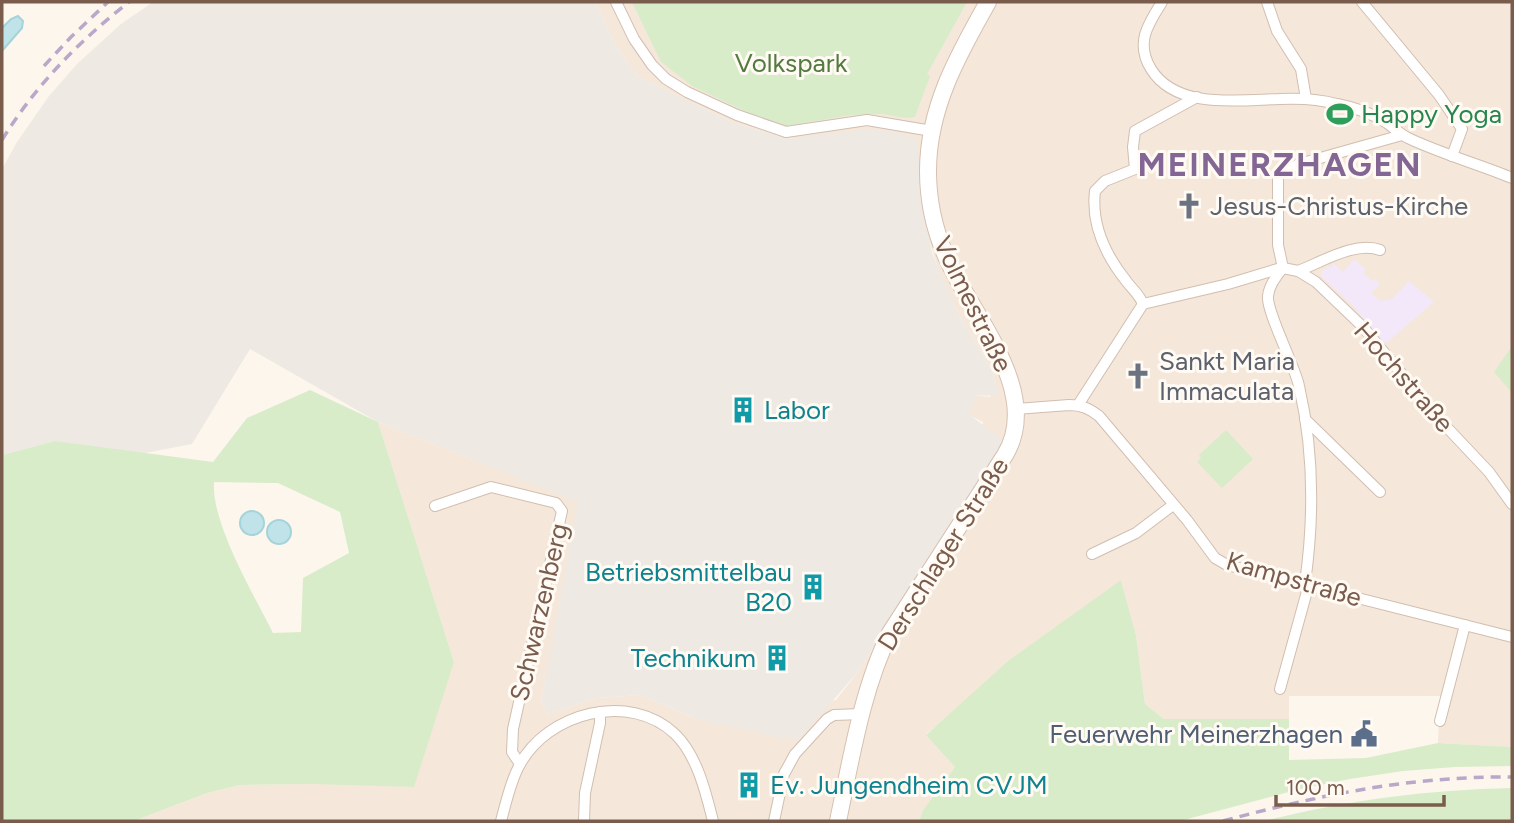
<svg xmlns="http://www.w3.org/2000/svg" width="1514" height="823" font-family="Figtree,sans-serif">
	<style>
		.residential { fill: #f5e8da }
		.industrial { fill: #efe9e4 }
		.education { fill: #f3e8fa }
		.green { fill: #d8ecc9; fill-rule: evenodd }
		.water { fill: #bfe3e8; stroke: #a5d3da; stroke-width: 2 }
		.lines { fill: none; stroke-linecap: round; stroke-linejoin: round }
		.minor-casing { stroke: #d1beb0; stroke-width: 12 }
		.secondary-casing { stroke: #d6c0b0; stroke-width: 18 }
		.minor { stroke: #fff; stroke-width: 10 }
		.secondary { stroke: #fff; stroke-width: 16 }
		.rail { stroke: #b9a8c9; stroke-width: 3.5; stroke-dasharray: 10 7; stroke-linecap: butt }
		.labels { text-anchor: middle; stroke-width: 6; stroke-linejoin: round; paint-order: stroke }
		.park-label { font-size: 26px; fill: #537a41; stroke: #fffaf3 }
		.leisure-label { font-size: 26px; fill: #27864d; stroke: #fffaf3; text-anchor: start }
		.worship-label { font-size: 26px; fill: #5b616d; stroke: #fffaf3; text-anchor: start }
		.street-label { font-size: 26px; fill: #7a5c4d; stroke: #fffaf3 }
		.culture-label { font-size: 26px; fill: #0d838f; stroke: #fffaf3; text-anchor: start }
		.service-label { font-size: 26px; fill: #4e5e75; stroke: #fffaf3; text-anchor: end }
		.district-label { font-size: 33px; font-weight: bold; letter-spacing: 2px; fill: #846695; stroke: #fffaf3 }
	</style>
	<rect width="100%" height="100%" fill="#fdf6ec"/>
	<path class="residential" d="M595,2H1512V747L1438,743L1440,696H1289V719H1164L1145,704L1136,635L1121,580L926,734L955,767L923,810L919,821H134L207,793L240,785L312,784L454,662L378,422L579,502L541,702L548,714L597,698L641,695L699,720L836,700L858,672L979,486L983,422L969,415L975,395L990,397L997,387L989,365L956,310L939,271L927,234L920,197L919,171L815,136L788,139L734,123L637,76L615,44Z"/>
	<path class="industrial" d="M153,2H595L615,44L637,76L734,123L788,139L869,129L888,131L918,139L920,197L932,253L956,310L989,365L997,387L998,394L995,396L975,395L970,415L1005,442L858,672L799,739L783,738L699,720L641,695L597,698L548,714L541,702L578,502L378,422L250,349L192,444L140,454L55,441L2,455V169L17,142L49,96L77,64L121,24Z"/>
	<path class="education" d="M1354,259L1366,270L1363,273L1372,281L1375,279L1380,284L1371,293L1381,301L1392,299L1409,281L1434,302L1384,345L1353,306L1322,277L1321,273L1328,266L1331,268L1334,264L1343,272Z"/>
	<g class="green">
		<path d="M632,2H962L966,4L927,74L930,76L915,117L906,118L882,114L851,115L787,126L759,118L692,86L661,62Z"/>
		<path d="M1512,346V393L1494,372Z"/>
		<path d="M310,390L378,422L454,662L414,787L312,784L240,785L207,793L134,821H2V455L55,441L213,462L247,418ZM214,482L278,483L340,512L349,553L303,578L301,632L273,633C254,595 211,523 214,482Z"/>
		<path d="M1226,430L1253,459L1222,488L1197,462L1201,458L1199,455Z"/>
		<path d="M1121,580L1136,635L1145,704L1164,719H1289V760L1366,758L1438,743L1512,747V766L1455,767L1403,771L1350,779L1296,790L1180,821H919L923,810L955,767L926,735L1008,661Z"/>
		<path d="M1512,788V821H1264C1349,800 1425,790 1512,788Z"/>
	</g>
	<g class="water">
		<path d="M18,16L23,21L22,28L2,51V28L11,19Z"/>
		<circle cx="252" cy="523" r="12"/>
		<circle cx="279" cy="532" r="12"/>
	</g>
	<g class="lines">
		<g class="minor-casing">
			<g id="minor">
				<path d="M616,2L634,39L652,65L666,79L687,92L737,115L786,132L867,120L932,131"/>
				<path d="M1162,2C1148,24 1135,43 1151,69C1176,110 1240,100 1279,99C1298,98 1319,99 1337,104C1353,107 1373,114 1387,123C1394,128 1400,134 1408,138C1442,154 1478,164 1512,178"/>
				<path d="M1267,2L1277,31L1301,69L1306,99"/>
				<path d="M1362,2L1439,95L1462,129L1452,156"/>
				<path d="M1283,268L1298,271L1316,282L1363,327L1439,419L1489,472L1512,504"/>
				<path d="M1283,268C1276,276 1269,285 1268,296C1266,311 1295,366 1299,386C1314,451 1314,519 1305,583"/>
				<path d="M1283,268L1278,245V174L1299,164L1402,135"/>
				<path d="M1298,271C1322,262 1355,241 1380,250"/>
				<path d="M1143,304C1139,294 1133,290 1127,282C1106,256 1091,224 1095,191L1105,181L1135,169L1133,147L1135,131L1197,97"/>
				<path d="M1078,405L1143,304L1228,284L1281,268"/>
				<path d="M1015,409L1069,405C1082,405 1090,409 1099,416L1187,520L1215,558L1227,565L1512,637"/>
				<path d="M1305,419L1380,492"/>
				<path d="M435,506L491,487L556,503L562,511L513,729L512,752L520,764"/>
				<path d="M1092,554L1136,533L1173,505"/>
				<path d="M1280,689L1309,584"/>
				<path d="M1440,721L1465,625"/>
				<path d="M501,821C506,803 510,783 519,766C547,712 630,691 675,734C697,755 706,793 713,821"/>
				<path d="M584,821L585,793L600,723V712"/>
				<path d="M774,821L784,774L795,754L827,719L834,715L862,714"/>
			</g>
		</g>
		<g class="secondary-casing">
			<path id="secondary" d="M838,821C851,760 862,689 890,633L1005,455C1044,391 968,311 945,254C934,228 928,199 928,171C928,108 958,55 988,2"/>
		</g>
		<use href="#minor" class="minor"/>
		<use href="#secondary" class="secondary"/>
		<g class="rail">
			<path d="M44,66L71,37L108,2"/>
			<path d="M2,140C35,86 79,41 129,2"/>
			<path d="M1223,821C1320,795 1411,776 1512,777"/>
		</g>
	</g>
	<defs>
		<g id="stadium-bare" transform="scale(2.1)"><path d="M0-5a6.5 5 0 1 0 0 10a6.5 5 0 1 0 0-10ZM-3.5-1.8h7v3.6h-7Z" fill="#2e9e5b" stroke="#fffaf3" stroke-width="2.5" paint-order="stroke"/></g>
		<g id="church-bare" transform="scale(2.1)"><path d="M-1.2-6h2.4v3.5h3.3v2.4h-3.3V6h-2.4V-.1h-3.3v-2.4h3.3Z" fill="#6b7280" stroke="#fffaf3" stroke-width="2.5" paint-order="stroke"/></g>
		<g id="building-bare" transform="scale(2.1)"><path d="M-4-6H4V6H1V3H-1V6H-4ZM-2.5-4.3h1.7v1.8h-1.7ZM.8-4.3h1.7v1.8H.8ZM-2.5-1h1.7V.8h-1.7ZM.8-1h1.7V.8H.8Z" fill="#0f9aa8" stroke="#fffaf3" stroke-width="2.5" paint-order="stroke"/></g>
		<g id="civic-bare" transform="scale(2.1)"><path d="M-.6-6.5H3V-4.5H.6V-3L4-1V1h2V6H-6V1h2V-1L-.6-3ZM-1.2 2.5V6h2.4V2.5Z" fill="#5c6f8a" stroke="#fffaf3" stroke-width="2.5" paint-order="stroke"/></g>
	</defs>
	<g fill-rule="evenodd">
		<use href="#stadium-bare" x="1340" y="114"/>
		<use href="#church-bare" x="1189" y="206"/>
		<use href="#church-bare" x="1138" y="376"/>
		<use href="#building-bare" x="743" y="410"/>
		<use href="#building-bare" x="813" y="587"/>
		<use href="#building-bare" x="777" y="658"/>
		<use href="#civic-bare" x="1364" y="734"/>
		<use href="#building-bare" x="749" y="785"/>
	</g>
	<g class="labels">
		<g class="park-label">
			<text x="791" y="72">Volkspark</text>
		</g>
		<g class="leisure-label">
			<text x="1361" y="123">Happy Yoga</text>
		</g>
		<g class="worship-label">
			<text x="1210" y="215">Jesus-Christus-Kirche</text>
			<text x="1159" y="370">Sankt Maria<tspan x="1159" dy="30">Immaculata</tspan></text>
		</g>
		<g class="street-label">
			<text transform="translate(973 304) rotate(64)" y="9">Volmestraße</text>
			<text transform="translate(1404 377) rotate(49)" y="9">Hochstraße</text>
			<text transform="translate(943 554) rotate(-58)" y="9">Derschlager Straße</text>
			<text transform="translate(1294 579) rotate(16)" y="9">Kampstraße</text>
			<text transform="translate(539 612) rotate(-77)" y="9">Schwarzenberg</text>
		</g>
		<g class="culture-label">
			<text x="764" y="419">Labor</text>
			<text x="792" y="581" text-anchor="end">Betriebsmittelbau<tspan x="792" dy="30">B20</tspan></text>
			<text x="756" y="667" text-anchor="end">Technikum</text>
			<text x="770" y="794">Ev. Jungendheim CVJM</text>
		</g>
		<g class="service-label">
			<text x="1343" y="743">Feuerwehr Meinerzhagen</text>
		</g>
		<g class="district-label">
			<text x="1280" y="176">MEINERZHAGEN</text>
		</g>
	</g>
	<rect width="1514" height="823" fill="none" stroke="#7a5c4d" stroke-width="7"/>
	<path d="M1276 795v10h168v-10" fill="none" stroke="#7a5c4d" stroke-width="3.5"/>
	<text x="1286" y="795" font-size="21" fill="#7a5c4d" stroke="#fffaf3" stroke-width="5" paint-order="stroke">100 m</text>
</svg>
